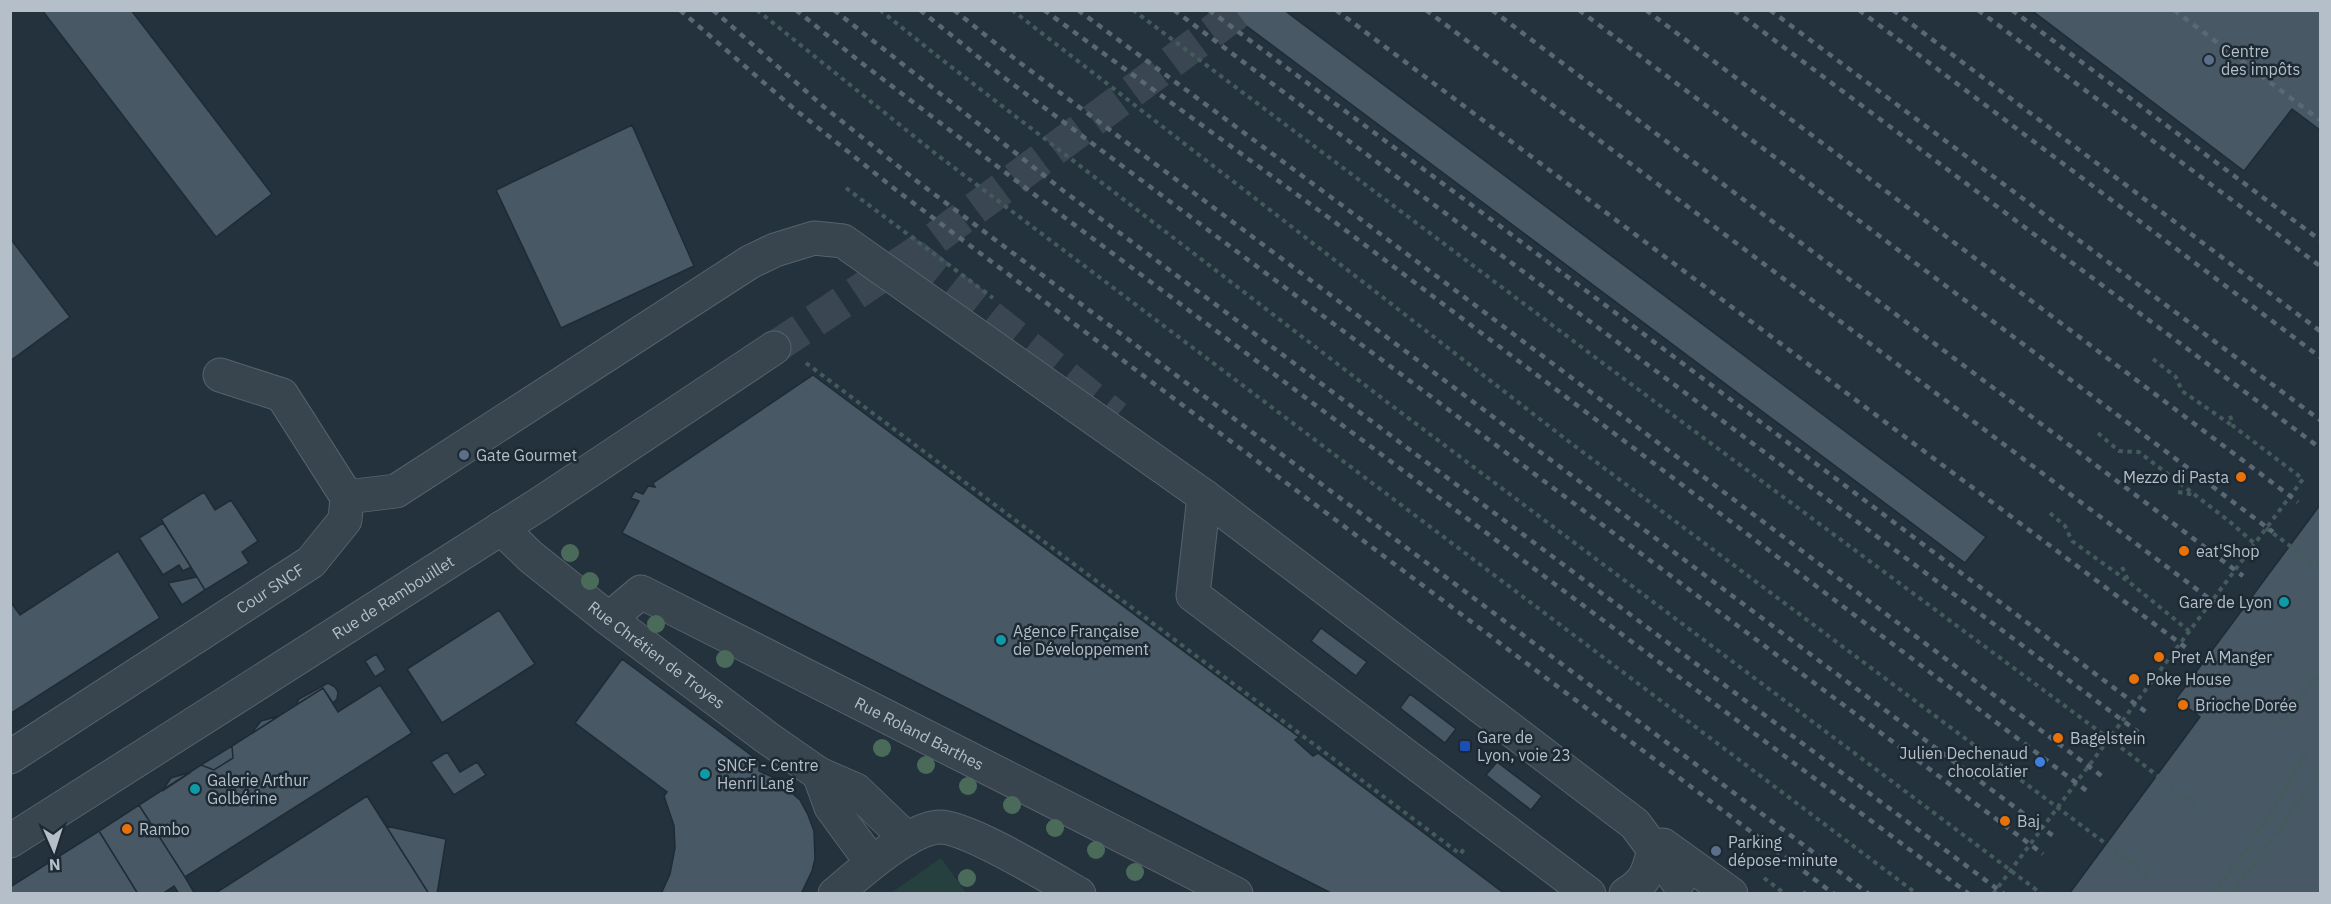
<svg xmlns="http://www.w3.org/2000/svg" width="2331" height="904" viewBox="0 0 2331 904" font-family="'IBM Plex Sans',sans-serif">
	<rect width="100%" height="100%" fill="#24323e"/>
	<path fill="#263f3f" d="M941,858L966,893H891Z"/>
	<path fill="#485864" stroke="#1f2b35" stroke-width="1.5" d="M42,10H131L272,194L216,237Z
		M1225,10H1284L1986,537L1965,563Z
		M2031,10H2320V130L2292,109L2244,171Z
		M632,125L694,266L561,328L496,190Z
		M10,238L70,317L10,361Z
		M813,375L1299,737L1295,740L1313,756L1318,753L1505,894H1333L622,533L639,501L631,498L635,491L643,494L648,486L655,487L653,483Z
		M204,492L215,510L231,500L258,541L242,552L249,563L205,590L161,519Z
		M2320,505V894H2069L2200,717L2176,699Z
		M163,523L191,567L183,571L179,565L163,575L139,538Z
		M118,551L160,618L10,714V601L20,615Z
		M197,577L205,590L182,605L168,583Z
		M499,610L535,664L442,723L407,669Z
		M1321,628L1367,662L1356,676L1311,641Z
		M376,654L386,670L375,677L365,661Z
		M622,659L759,761V771L775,778L800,800L808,815L814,831L815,859L812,871L801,894H661L670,874L675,848L674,826L664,796L667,792L575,723Z
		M328,683L335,687L338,692L337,699L333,703L323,688L296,705L299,699Z
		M380,685L412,733L185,877L139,805L201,765L214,770L233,758L232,746L323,688L338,712Z
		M1410,694L1456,729L1445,743L1400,708Z
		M279,716L251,734L261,721Z
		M232,746L233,758L214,770L201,765Z
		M447,752L460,772L477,762L486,775L454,795L431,762Z
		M1497,762L1542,796L1531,810L1486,775Z
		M191,772L162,791L171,778Z
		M367,796L429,894H214Z
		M139,805L185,877L195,894H179L174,886L162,894H138L99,831Z
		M386,826L446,839L437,894H429Z
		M99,831L138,894H10V887Z"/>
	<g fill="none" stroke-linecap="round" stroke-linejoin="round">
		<path stroke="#3a4753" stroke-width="33" stroke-dasharray="33 16" stroke-linecap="butt" d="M913,255L1116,417
			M774,348L913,255L1241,10"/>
		<g stroke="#56626c" stroke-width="35">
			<g id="minor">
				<path d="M1204,496L1193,595L1589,894"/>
				<path d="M347,497L396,491L750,262L775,250L814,238L843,241L1204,496L1635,824L1678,882"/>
				<path id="s1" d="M501,528L531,557L609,619L766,737L819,774L856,790L907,839"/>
				<path id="s2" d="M609,619L641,592L1236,894"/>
				<path id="s3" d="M10,757L311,562L345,520L347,497L282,395L220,375"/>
				<path d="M819,774L831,807L872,863"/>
				<path id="s4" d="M10,841L541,503L774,348"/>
				<path d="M1663,845L1731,894"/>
				<path d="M835,894C859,874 908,829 939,827C966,826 1051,878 1079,894"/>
				<path d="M1626,894C1647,881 1648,872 1654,849"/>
			</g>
		</g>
		<path stroke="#445b5b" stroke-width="4" stroke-dasharray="4.5 4.5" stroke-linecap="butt" d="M757,10L936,154L1917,894
			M880,10L941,59L1383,399L2042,894
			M1012,10L1572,444L2149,876
			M1133,10L1608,367L2131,755L2201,810
			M846,188L993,298
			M2153,359L2176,377L2182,391L2233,426
			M806,363L1460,854L1466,847
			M2098,433L2119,451L2139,452L2229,521L2255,544
			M2178,492L2195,495
			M2050,513L2065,526L2072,541L2129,582
			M2266,528L2320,568
			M2122,567L2129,582L2189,631
			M2281,723L2320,672
			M1764,878L1785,894
			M1803,892L1806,894
			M1993,894L2303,479L2233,426L2230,415
			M2214,894L2246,850L2308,752
			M2232,894L2320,771"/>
		<use href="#minor" stroke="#38444e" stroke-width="33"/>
		<path stroke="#5a6875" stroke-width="4.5" stroke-dasharray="6 6" stroke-linecap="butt" d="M680,10L792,107L896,190L1834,894
			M713,10L824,107L918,182L1869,894
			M796,10L859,61L1052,208L1969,894
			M834,10L1065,192L2004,894
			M920,10L1002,76L2043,854
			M954,10L1015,59L2056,838
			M1044,10L1332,220L2091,794
			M1078,10L1343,206L2103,777
			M1174,10L2138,732
			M1209,10L1504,229L2150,715
			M1336,10L2189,650
			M1426,10L2215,603
			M1492,10L2243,576
			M1579,10L2273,532
			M1646,10L2298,502
			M1734,10L2320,448
			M1770,10L2320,420
			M1859,10L2320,357
			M1893,10L2320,331
			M1978,10L2320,266
			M2012,10L2320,240
			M2174,10L2320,120"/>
	</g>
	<g fill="#4b6b5a">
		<circle cx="570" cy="553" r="9"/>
		<circle cx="590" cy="581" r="9"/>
		<circle cx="656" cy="624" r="9"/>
		<circle cx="725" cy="659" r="9"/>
		<circle cx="882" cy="748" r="9"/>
		<circle cx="926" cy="765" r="9"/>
		<circle cx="968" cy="786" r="9"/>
		<circle cx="1012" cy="805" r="9"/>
		<circle cx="1055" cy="828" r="9"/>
		<circle cx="1096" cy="850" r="9"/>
		<circle cx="1135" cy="872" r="9"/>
		<circle cx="967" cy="878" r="9"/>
	</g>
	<g fill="#5c6f8a" stroke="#1d2933" stroke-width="2">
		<circle cx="2209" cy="60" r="6"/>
		<circle cx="464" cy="455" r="6"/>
		<circle cx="1716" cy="851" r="6"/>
	</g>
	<g fill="#e8710a" stroke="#1d2933" stroke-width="2">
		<circle cx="2241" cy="477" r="6"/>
		<circle cx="2184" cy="551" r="6"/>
		<circle cx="2159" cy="657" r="6"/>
		<circle cx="2134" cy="679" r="6"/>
		<circle cx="2183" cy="705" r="6"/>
		<circle cx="2058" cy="738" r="6"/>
		<circle cx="2005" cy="821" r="6"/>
		<circle cx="127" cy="829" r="6"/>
	</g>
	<g fill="#0f9aa8" stroke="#1d2933" stroke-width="2">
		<circle cx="2284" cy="602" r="6"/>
		<circle cx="1001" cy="640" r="6"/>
		<circle cx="705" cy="774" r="6"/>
		<circle cx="195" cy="789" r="6"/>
	</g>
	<rect fill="#1a4fb4" stroke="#1d2933" stroke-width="2" x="1459" y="740" width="12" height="12" rx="3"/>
	<circle fill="#3f7fe0" stroke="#1d2933" stroke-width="2" cx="2040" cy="762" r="6"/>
	<g text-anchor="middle" stroke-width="5" stroke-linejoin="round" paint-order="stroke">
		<g font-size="16" fill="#b4bfc9" stroke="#1d2933" text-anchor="start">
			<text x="2221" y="57">Centre<tspan x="2221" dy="18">des impôts</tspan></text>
			<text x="476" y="461">Gate Gourmet</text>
			<text x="2229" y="483" text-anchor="end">Mezzo di Pasta</text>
			<text x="2196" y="557">eat'Shop</text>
			<text x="2272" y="608" text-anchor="end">Gare de Lyon</text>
			<text x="1013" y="637">Agence Française<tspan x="1013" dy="18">de Développement</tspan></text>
			<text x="2171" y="663">Pret A Manger</text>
			<text x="2146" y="685">Poke House</text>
			<text x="2195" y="711">Brioche Dorée</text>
			<text x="1477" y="743">Gare de<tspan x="1477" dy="18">Lyon, voie 23</tspan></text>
			<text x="2070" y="744">Bagelstein</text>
			<text x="2028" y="759" text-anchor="end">Julien Dechenaud<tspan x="2028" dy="18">chocolatier</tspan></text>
			<text x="717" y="771">SNCF - Centre<tspan x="717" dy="18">Henri Lang</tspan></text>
			<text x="207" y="786">Galerie Arthur<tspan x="207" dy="18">Golbérine</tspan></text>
			<text x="2017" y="827">Baj</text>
			<text x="139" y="835">Rambo</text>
			<text x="1728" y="848">Parking<tspan x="1728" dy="18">dépose-minute</tspan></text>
		</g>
		<g font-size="16" fill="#b4bfc9" stroke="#1d2933">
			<text dy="6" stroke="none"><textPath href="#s3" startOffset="310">Cour SNCF</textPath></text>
			<text dy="6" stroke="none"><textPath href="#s4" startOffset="454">Rue de Rambouillet</textPath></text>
			<text dy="6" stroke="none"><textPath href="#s1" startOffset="201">Rue Chrétien de Troyes</textPath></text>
			<text dy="6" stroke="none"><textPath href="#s2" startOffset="354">Rue Roland Barthes</textPath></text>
		</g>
	</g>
	<rect width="2331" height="904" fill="none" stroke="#b4bfc9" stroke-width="24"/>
	<g transform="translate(54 850) rotate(177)" stroke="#1d2933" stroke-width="4.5" paint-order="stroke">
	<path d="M0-4.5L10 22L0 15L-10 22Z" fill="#b4bfc9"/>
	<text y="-9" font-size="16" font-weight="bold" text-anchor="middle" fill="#b4bfc9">N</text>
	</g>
</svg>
